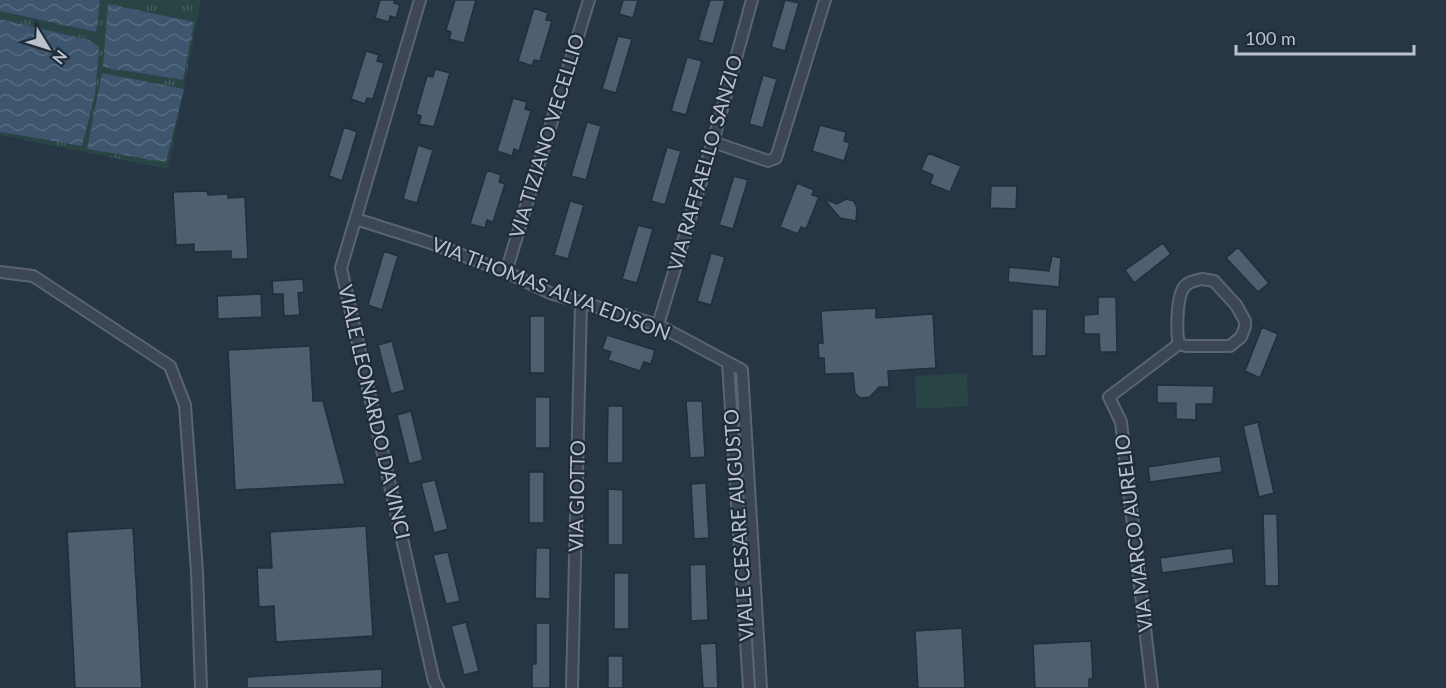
<svg xmlns="http://www.w3.org/2000/svg" width="1446" height="688" viewBox="0 0 1446 688" font-family="Lato,sans-serif">
	<defs>
		<pattern id="grass-tufts" width="24" height="20" patternUnits="userSpaceOnUse" patternTransform="scale(1.5)"><rect width="24" height="20" fill="#294445"/><path d="M3 7l-1-3M5 7V3M7 7l1-3M15 17l-1-3M17 17v-4M19 17l1-3" fill="none" stroke="#465d5f"/></pattern>
		<pattern id="water-waves" width="16" height="10" patternUnits="userSpaceOnUse" patternTransform="scale(1.5)"><rect width="16" height="10" fill="#3d556d"/><path d="M0 5q4-4 8 0t8 0" fill="none" stroke="#576c81"/></pattern>
	</defs>
	<rect width="100%" height="100%" fill="#273644"/>
	<path fill="url(#grass-tufts)" d="M100,0H201L168,169L0,135V132L82,146L89,40L0,19V11L95,32Z"/>
	<path fill="#294445" d="M967,373L968,406L916,409L915,376Z"/>
	<path fill="url(#water-waves)" d="M0,0H100L96,32L0,11Z
		M108,4L194,22L183,80L103,67Z
		M0,19L89,40L99,47L95,94L82,146L0,132Z
		M102,73L184,89L166,162L87,149Z"/>
	<path fill="#505f6f" stroke="#222e3b" stroke-width="1.5" d="M380,0H395L394,3L400,5L396,18L390,16L389,22L375,18Z
		M455,0H476L464,43L449,39L451,32L446,30Z
		M623,0H638L633,18L619,14Z
		M710,0H725L713,44L698,40Z
		M785,0L799,3L785,51L771,47Z
		M534,8L548,13L546,20L552,21L540,61L534,60L532,66L518,61Z
		M618,36L632,39L616,93L602,89Z
		M366,51L379,55L377,61L384,63L373,99L367,98L365,104L351,99Z
		M687,57L702,61L686,115L671,111Z
		M435,69L450,73L434,127L419,124L421,116L416,114L427,76L433,77Z
		M763,75L777,79L763,128L749,124Z
		M513,98L527,102L525,109L531,111L519,151L514,149L512,156L497,151Z
		M587,122L601,126L586,180L571,176Z
		M820,125L846,132L844,141L850,143L844,161L812,151Z
		M344,127L357,132L342,181L329,176Z
		M418,145L433,150L417,203L403,199Z
		M667,147L681,151L665,205L651,201Z
		M928,153L961,166L950,192L930,184L933,175L921,170Z
		M487,170L501,175L499,182L505,184L493,222L487,220L485,228L470,224Z
		M734,176L748,180L733,229L719,225Z
		M797,183L814,190L812,195L819,197L806,229L801,227L798,234L780,227Z
		M991,186H1017L1016,209L990,208Z
		M207,191L208,195L228,194V198L245,197L248,259H231V251L194,252V244L176,245L173,192Z
		M824,199L837,204L846,199L854,201L857,208L856,221L840,218Z
		M570,201L584,205L568,259L554,255Z
		M638,225L653,229L637,283L622,279Z
		M1163,243L1171,254L1134,283L1125,270Z
		M1238,247L1269,283L1258,292L1226,258Z
		M384,251L398,256L382,310L368,305Z
		M711,253L725,257L711,305L697,301Z
		M1052,256L1061,258L1059,287L1008,282L1009,267L1049,271Z
		M303,279L304,292L298,293L300,315L284,316L283,294H273L272,281Z
		M261,294L262,317L218,319L217,296Z
		M1098,297H1116L1117,352H1100L1099,334H1084V315L1098,314Z
		M876,308V318L933,314L936,368L888,371L889,387H879L870,397L860,398L855,393L853,373L825,374L824,358H819L818,343H823L821,311Z
		M1032,309H1047L1046,356H1032Z
		M530,316H545V373H530Z
		M1262,327L1278,334L1260,378L1245,371Z
		M607,335L655,350L651,364L644,362L640,371L608,360L611,352L602,349Z
		M392,341L405,390L391,394L378,345Z
		M310,346L313,401H323L345,484L235,490L228,350Z
		M1157,385L1214,386L1213,404H1196V420L1176,419V403H1157Z
		M535,397H550V448H535Z
		M686,401H702L705,457L690,458Z
		M608,406H623V463H607Z
		M411,411L423,460L409,464L397,415Z
		M1258,422L1274,493L1259,497L1243,426Z
		M1220,456L1222,472L1150,482L1148,467Z
		M529,472H544V523H529Z
		M435,480L448,529L434,533L421,483Z
		M706,483L709,538L694,539L691,484Z
		M608,489L623,490V545H608Z
		M1263,514H1277L1279,586H1265Z
		M366,526L373,636L276,642L274,606L259,607L257,568H272L270,532Z
		M133,528L142,688H75L67,532Z
		M536,548H550V599L535,598Z
		M1232,548L1234,563L1162,573L1160,558Z
		M448,552L460,601L446,604L433,555Z
		M706,564L708,620L691,621L690,565Z
		M614,573H629V629H614Z
		M466,622L479,671L464,675L451,626Z
		M536,623H550V688H532V664H536Z
		M962,628L965,688H918L915,631Z
		M1091,641L1093,678L1089,679V688H1035L1033,644Z
		M716,643L718,688H703L700,644Z
		M608,656H623V688H608Z
		M382,669V688H247V677Z"/>
	<g fill="none" stroke-linecap="round" stroke-linejoin="round">
		<g stroke="#5a6571" stroke-width="14">
			<path id="minor" d="M420,0L341,268L434,681L438,688
				M713,142L768,161L776,158L825,0
				M356,219L428,242L506,272L550,293L658,325L742,370L761,688
				M0,272L33,276L170,366L185,405L197,572L201,688
				M506,272L589,0
				M1202,279L1214,281L1236,305L1245,321V327L1241,337L1230,346H1186L1179,344C1176,333 1177,301 1182,291C1185,282 1194,281 1202,279Z
				M658,325L713,142L752,0
				M728,363L749,688
				M572,688L581,303
				M1152,688L1121,422L1109,397L1179,344"/>
		</g>
		<use href="#minor" stroke="#3c4753" stroke-width="10"/>
	</g>
	<g text-anchor="middle" stroke-width="4.5" stroke-linejoin="round" paint-order="stroke">
		<g font-size="20" fill="#b9c2cd" stroke="#202c39">
			<text transform="translate(547 136) rotate(-73)" y="7">VIA TIZIANO VECELLIO</text>
			<text transform="translate(705 163) rotate(-74)" y="7">VIA RAFFAELLO SANZIO</text>
			<text transform="translate(551 289) rotate(21)" y="7">VIA THOMAS ALVA EDISON</text>
			<text transform="translate(374 412) rotate(77)" y="7">VIALE LEONARDO DA VINCI</text>
			<text transform="translate(577 496) rotate(-89)" y="7">VIA GIOTTO</text>
			<text transform="translate(739 525) rotate(-94)" y="7">VIALE CESARE AUGUSTO</text>
			<text transform="translate(1134 533) rotate(-97)" y="7">VIA MARCO AURELIO</text>
		</g>
	</g>
	<g transform="translate(48 48) rotate(128)" stroke="#202c39" stroke-width="4.5" paint-order="stroke">
	<path d="M0-4.5L10 22L0 15L-10 22Z" fill="#b9c2cd"/>
	<text y="-9" font-size="16" font-weight="bold" text-anchor="middle" fill="#b9c2cd">N</text>
	</g>
	<path d="M1236 45v9h178v-9" fill="none" stroke="#b9c2cd" stroke-width="3"/>
	<text x="1245" y="45" font-size="18" fill="#b9c2cd" stroke="#202c39" stroke-width="4.5" paint-order="stroke">100 m</text>
</svg>
